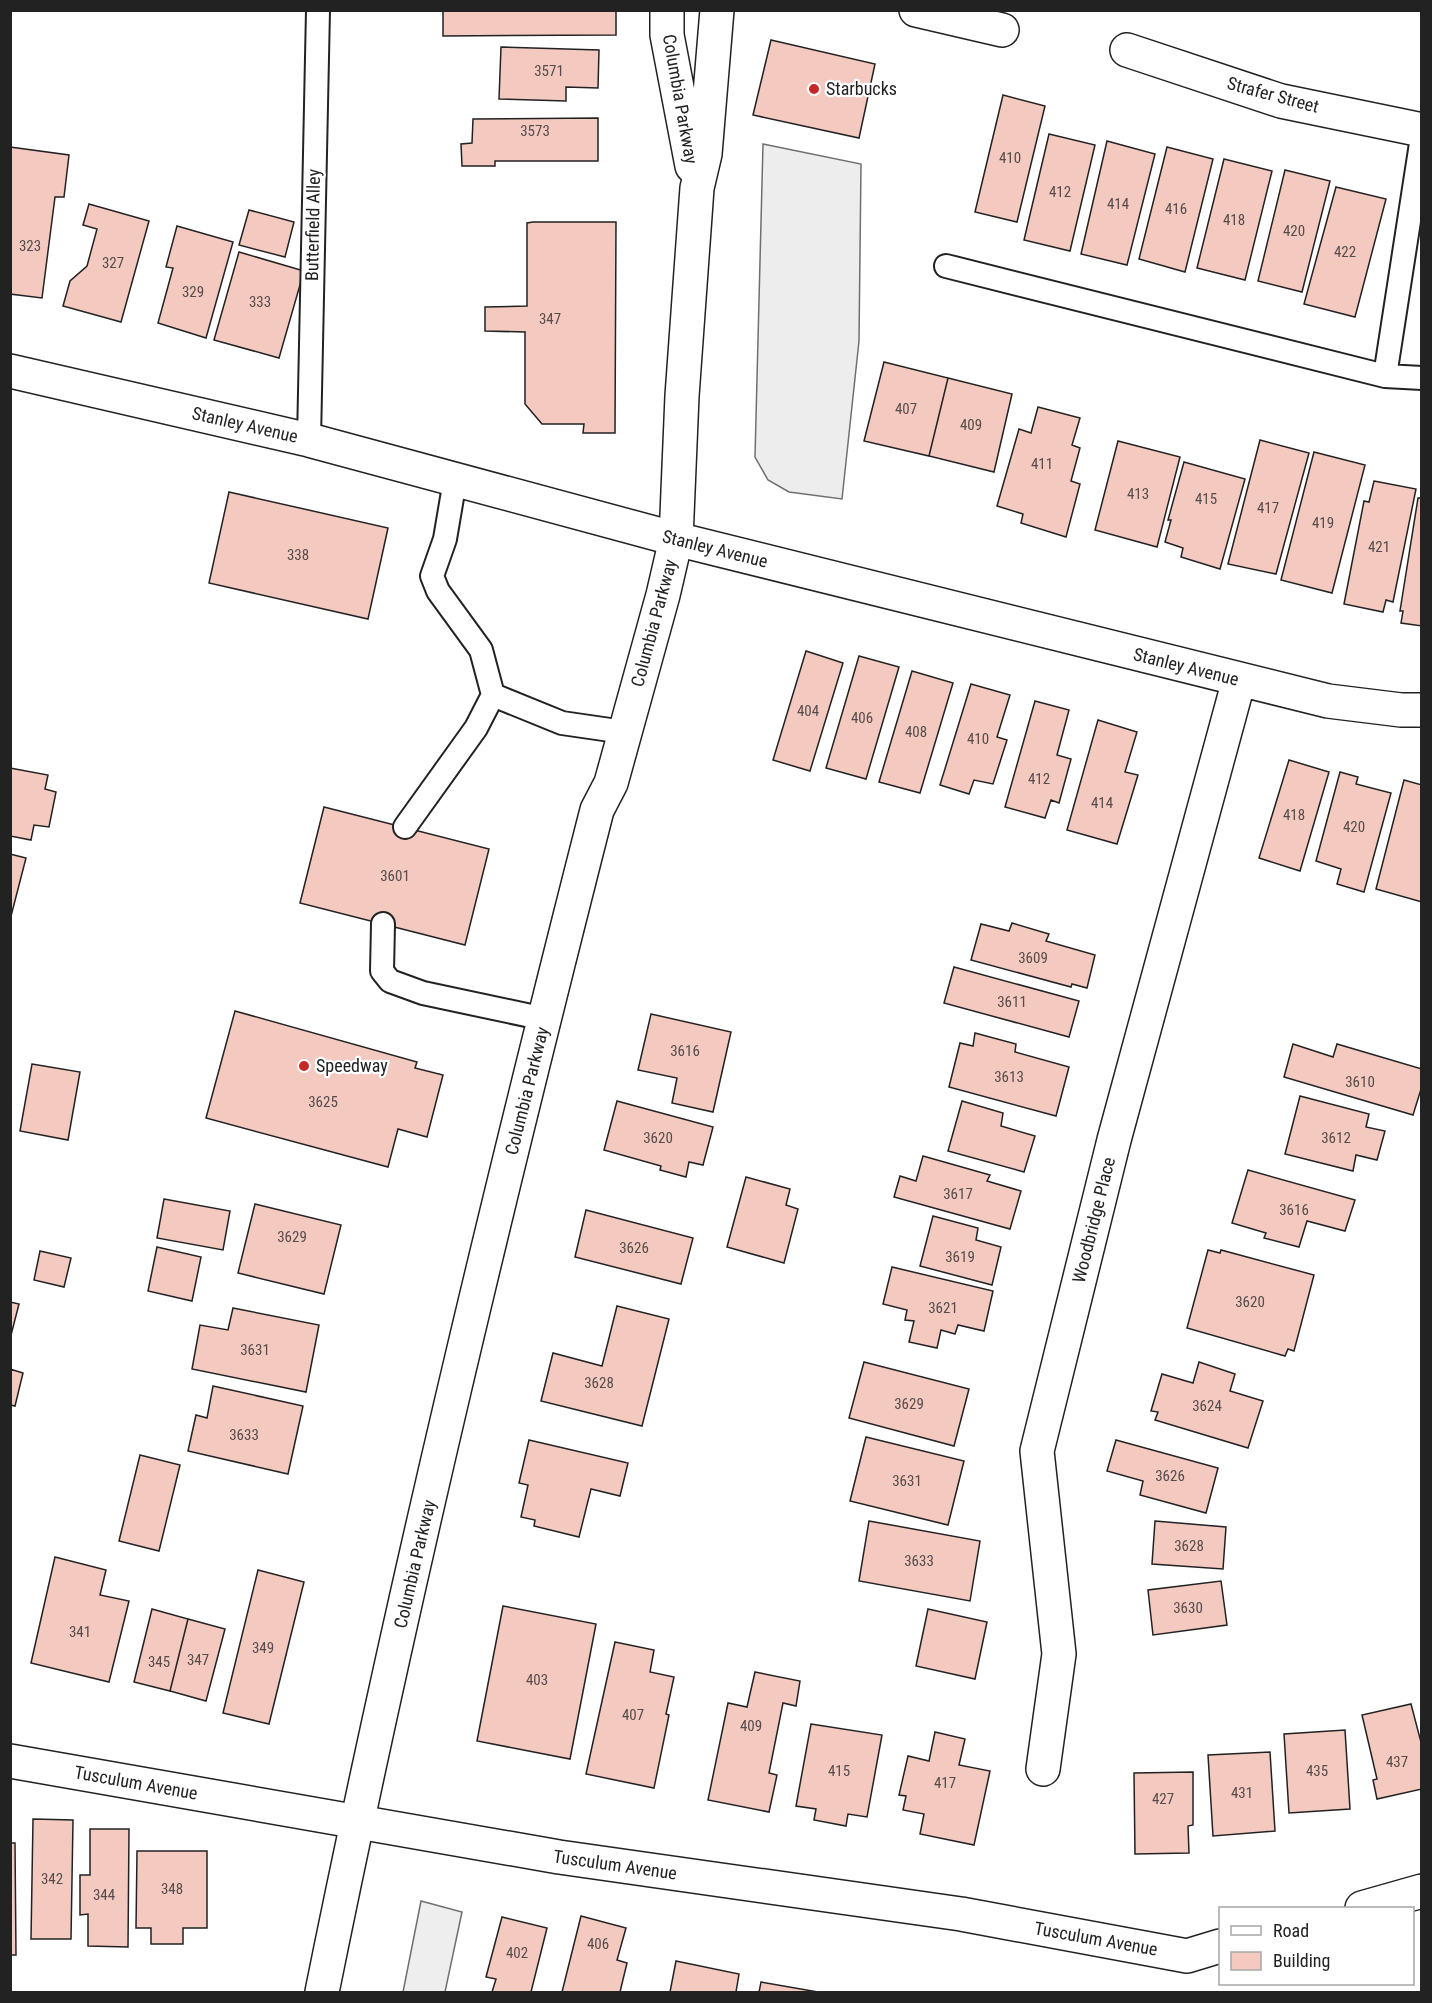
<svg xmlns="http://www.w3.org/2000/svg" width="1432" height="2003" viewBox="0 0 1432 2003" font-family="'Roboto Condensed',sans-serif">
	<rect width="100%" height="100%" fill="#fff"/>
	<path fill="#eee" stroke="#6f6f6f" stroke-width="1.5" d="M421,1901L462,1912L445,1992H403Z"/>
	<path fill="#ededed" stroke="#6f6f6f" stroke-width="1.5" d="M763,144L861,164L859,341L842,499L789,492L768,480L755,457Z"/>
	<path fill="#f3c9c0" stroke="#222" stroke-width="1.5" d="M443,10H616V35L443,36Z
		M771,40L875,64L859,138L753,115Z
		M501,47L599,50L598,88L566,87V101L499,99Z
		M1003,95L1045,106L1017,222L975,212Z
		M598,118V161H495V166H462L461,144L472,143L473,119Z
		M1049,134L1095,145L1070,251L1024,240Z
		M1107,141L1155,154L1127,265L1081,254Z
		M10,147L69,155L64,197H55L42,298L10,294Z
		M1167,147L1213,159L1185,272L1139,259Z
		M1224,159L1272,171L1245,280L1197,268Z
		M1285,170L1330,181L1302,292L1258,281Z
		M1336,187L1386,199L1355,317L1304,304Z
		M89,204L149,221L121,322L63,306L70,281L87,266L97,229L83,225Z
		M249,210L294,222L285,257L239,245Z
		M533,222H616L615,433H583L584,424H542L525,404V332L485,331V307L527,306V223Z
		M177,226L233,242L206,338L158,323L173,268L166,267Z
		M239,252L304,271L279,358L214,340Z
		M884,362L948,378L929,456L864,441Z
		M948,378L1012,394L994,472L929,456Z
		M1038,407L1080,418L1072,445L1080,448L1071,481L1080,484L1066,537L1021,523L1023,514L997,506L1019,429L1031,433Z
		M1260,440L1309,453L1276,574L1228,564Z
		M1118,441L1180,457L1157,547L1095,530Z
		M1314,452L1365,465L1332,593L1281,580Z
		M1184,462L1245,479L1220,569L1181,557L1183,548L1165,542L1171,520H1168Z
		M1374,481L1416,489L1393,602L1386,600L1383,612L1344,604L1364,501L1369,502Z
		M229,492L388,528L368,619L209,583Z
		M1418,498H1422V626L1401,623L1403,611H1400Z
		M806,651L843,663L810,771L773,760Z
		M859,656L899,667L866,779L826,768Z
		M912,671L953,683L920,793L879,782Z
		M971,684L1010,695L997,737L1007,740L993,784L974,780L969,794L940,785Z
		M1035,701L1069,710L1057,755L1071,759L1059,803L1051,800L1045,818L1005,807Z
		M1098,720L1137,732L1125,772L1138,775L1117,844L1067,830Z
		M1289,760L1329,772L1300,871L1259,858Z
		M10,768L48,775L45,789L56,792L49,827L34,825L31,840L10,836Z
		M1340,772L1358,777L1356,784L1391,793L1364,892L1337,884L1341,869L1316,861Z
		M1404,780L1422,785V902L1376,889Z
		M324,807L489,849L465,945L300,903Z
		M10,854L26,858L10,920Z
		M1012,923L1049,934L1046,941L1095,955L1087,988L1072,984L1071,987L971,960L981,924L1009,931Z
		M954,967L1079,1001L1069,1037L944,1003Z
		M235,1011L417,1062L415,1068L443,1075L427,1137L398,1129L388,1167L206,1118Z
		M651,1014L731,1032L713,1112L672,1103L677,1078L638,1070Z
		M975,1033L1016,1044L1015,1052L1069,1067L1056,1116L949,1087L960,1043L973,1046Z
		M1293,1044L1333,1057L1337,1044L1422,1069V1086L1413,1115L1284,1077Z
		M32,1064L80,1072L68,1140L20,1131Z
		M1300,1096L1369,1114L1366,1127L1385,1131L1377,1160L1356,1155L1353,1171L1285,1154Z
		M617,1101L713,1127L703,1165L689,1162L686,1177L660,1170L661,1166L604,1150Z
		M962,1101L1003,1113L1001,1126L1035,1136L1024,1172L948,1151Z
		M923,1156L990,1175L987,1181L1021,1191L1010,1229L894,1197L900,1176L916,1181Z
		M1248,1170L1355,1200L1345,1231L1307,1221L1299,1247L1264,1238L1266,1233L1232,1223Z
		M746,1177L790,1189L786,1205L798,1209L784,1263L727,1247Z
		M164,1199L230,1211L223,1250L157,1238Z
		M255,1204L341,1225L324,1294L238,1273Z
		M586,1210L693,1238L681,1284L575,1257Z
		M933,1216L978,1228L976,1240L1001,1247L992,1285L920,1266Z
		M157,1247L201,1257L192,1301L148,1291Z
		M1208,1250L1220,1253L1221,1250L1314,1275L1294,1351L1288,1349L1285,1356L1187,1328Z
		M40,1251L71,1258L64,1287L34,1280Z
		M892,1267L993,1291L984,1331L958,1325L955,1334L941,1330L937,1348L909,1342L914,1321L905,1320L907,1310L883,1304Z
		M10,1302L19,1304L10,1339Z
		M617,1306L669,1319L642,1426L541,1401L553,1353L602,1366Z
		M233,1308L319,1325L306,1392L192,1369L200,1325L228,1330Z
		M864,1362L969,1389L954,1446L849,1418Z
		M1199,1362L1235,1374L1230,1391L1263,1401L1248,1448L1155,1420L1158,1412L1151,1411L1162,1374L1193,1383Z
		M10,1369L23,1373L15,1406L10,1405Z
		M213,1386L303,1406L288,1474L188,1451L196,1415L207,1418Z
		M866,1437L964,1461L948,1525L850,1501Z
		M529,1440L628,1463L620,1496L591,1489L579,1537L534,1526L535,1520L521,1517L528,1485L519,1483Z
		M1116,1440L1218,1468L1206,1513L1140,1495L1143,1481L1107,1471Z
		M140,1455L180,1465L159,1551L119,1541Z
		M869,1521L980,1541L970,1601L859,1581Z
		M1155,1521L1226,1527L1223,1569L1152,1564Z
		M55,1557L106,1570L100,1595L129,1601L109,1682L31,1663Z
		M258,1570L304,1582L269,1724L223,1713Z
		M1221,1581L1227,1625L1153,1635L1148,1590Z
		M503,1606L596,1624L570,1759L477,1741Z
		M152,1609L188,1619L170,1691L134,1682Z
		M928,1609L987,1622L975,1679L916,1666Z
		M188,1619L225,1629L206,1701L170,1691Z
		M615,1642L654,1650L650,1672L674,1677L666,1714L669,1715L654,1788L586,1774Z
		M755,1672L800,1681L796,1706L783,1703L769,1773L777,1775L769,1812L708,1800L728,1703L747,1707Z
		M1411,1704L1422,1746V1789L1377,1799L1373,1780L1377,1779L1362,1715Z
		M811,1724L882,1735L867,1817L848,1814L846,1826L814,1820L816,1809L796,1806Z
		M1345,1730L1350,1809L1289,1813L1284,1734Z
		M935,1732L965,1739L959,1765L990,1771L974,1845L920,1834L924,1814L903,1810L906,1796L899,1795L908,1756L929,1761Z
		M1270,1752L1275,1831L1213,1836L1208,1755Z
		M1193,1772V1825L1188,1826L1189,1853L1135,1854L1134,1773Z
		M33,1819L73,1820L71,1939H31Z
		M90,1829H129L128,1947L88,1946V1914L80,1915V1875H90Z
		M10,1843H15L16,1955H10Z
		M137,1851H207V1928H183V1944H151V1928H136Z
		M581,1916L626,1928L617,1960L627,1963L620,1992H562Z
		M502,1917L547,1928L531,1992H492L496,1979L486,1977Z
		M676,1961L739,1974L736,1992H670Z
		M761,1982L818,1992H759Z"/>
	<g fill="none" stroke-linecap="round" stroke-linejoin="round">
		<g stroke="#222" stroke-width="26">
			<path id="lane" d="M946,266L1385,376L1422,378
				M1385,376L1422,137
				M309,440L318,10
				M493,695L562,723L624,732
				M405,827L476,728L493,695L481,650L438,591L432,576L445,539L455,480
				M383,924L382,971L390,981L423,993L545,1019"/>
		</g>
		<g stroke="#222" stroke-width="36">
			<path id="street" d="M916,10L1002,30
				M1127,50L1281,101L1422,130
				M676,539L1328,701L1401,710H1422
				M10,1761L559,1857L961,1914L1187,1956L1220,1946
				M1043,1769L1059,1654L1037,1451L1114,1140L1239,680
				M1362,1908L1422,1891"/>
		</g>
		<g stroke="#222" stroke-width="36">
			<path id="secondary" d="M10,371L309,440L676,539"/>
		</g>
		<g stroke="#222" stroke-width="36">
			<path id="highway" d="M667,10V35L692,166
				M322,1992C402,1596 497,1202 597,810L611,783L663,595L676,539L682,396L697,188L705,154L717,10"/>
		</g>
		<use href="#lane" stroke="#fff" stroke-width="22"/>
		<use href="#street" stroke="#fff" stroke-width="33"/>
		<use href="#secondary" stroke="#fff" stroke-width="33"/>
		<use href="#highway" stroke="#fff" stroke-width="33"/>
	</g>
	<g fill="#c62828" stroke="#fff" stroke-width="2">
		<circle cx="814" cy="89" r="6"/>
		<circle cx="304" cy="1066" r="6"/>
	</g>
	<g text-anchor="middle" stroke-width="4.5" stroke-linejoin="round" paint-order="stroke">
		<g font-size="15" fill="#564c4a">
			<text x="549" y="76">3571</text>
			<text x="535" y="136">3573</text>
			<text x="1010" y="163">410</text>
			<text x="1060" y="197">412</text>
			<text x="1118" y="209">414</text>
			<text x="1176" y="214">416</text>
			<text x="1234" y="225">418</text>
			<text x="1294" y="236">420</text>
			<text x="30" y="251">323</text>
			<text x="1345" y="257">422</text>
			<text x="113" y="268">327</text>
			<text x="193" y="297">329</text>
			<text x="260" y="307">333</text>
			<text x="550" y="324">347</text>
			<text x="906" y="414">407</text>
			<text x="971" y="430">409</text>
			<text x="1042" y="469">411</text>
			<text x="1138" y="499">413</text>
			<text x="1206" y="504">415</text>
			<text x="1268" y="513">417</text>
			<text x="1323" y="528">419</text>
			<text x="1379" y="552">421</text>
			<text x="298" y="560">338</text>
			<text x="808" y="716">404</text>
			<text x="862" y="723">406</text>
			<text x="916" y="737">408</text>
			<text x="978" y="744">410</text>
			<text x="1039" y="784">412</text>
			<text x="1102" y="808">414</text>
			<text x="1294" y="820">418</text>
			<text x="1354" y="832">420</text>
			<text x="395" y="881">3601</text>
			<text x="1033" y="963">3609</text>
			<text x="1012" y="1007">3611</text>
			<text x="685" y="1056">3616</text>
			<text x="1009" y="1082">3613</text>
			<text x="1360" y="1087">3610</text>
			<text x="323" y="1107">3625</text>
			<text x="658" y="1143">3620</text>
			<text x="1336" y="1143">3612</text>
			<text x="958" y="1199">3617</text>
			<text x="1294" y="1215">3616</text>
			<text x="292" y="1242">3629</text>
			<text x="634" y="1253">3626</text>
			<text x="960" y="1262">3619</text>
			<text x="1250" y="1307">3620</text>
			<text x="943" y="1313">3621</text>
			<text x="255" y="1355">3631</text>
			<text x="599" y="1388">3628</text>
			<text x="909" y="1409">3629</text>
			<text x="1207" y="1411">3624</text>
			<text x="244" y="1440">3633</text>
			<text x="1170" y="1481">3626</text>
			<text x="907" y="1486">3631</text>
			<text x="1189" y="1551">3628</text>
			<text x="919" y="1566">3633</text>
			<text x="1188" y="1613">3630</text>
			<text x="80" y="1637">341</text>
			<text x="263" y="1653">349</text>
			<text x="198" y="1665">347</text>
			<text x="159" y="1667">345</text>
			<text x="537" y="1685">403</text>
			<text x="633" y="1720">407</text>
			<text x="751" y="1731">409</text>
			<text x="1397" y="1767">437</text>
			<text x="839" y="1776">415</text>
			<text x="1317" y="1776">435</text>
			<text x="945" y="1788">417</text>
			<text x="1242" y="1798">431</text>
			<text x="1163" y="1804">427</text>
			<text x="52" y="1884">342</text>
			<text x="172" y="1894">348</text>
			<text x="104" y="1900">344</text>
			<text x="598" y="1949">406</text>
			<text x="517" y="1958">402</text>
		</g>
		<g font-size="18" fill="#222" stroke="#fff" text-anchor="start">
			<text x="826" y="95">Starbucks</text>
			<text x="316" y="1072">Speedway</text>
		</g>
		<g font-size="18" fill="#222" stroke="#fff">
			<text transform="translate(1273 95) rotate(15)" y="6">Strafer Street</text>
			<text transform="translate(680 99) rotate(80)" y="6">Columbia Parkway</text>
			<text transform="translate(313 225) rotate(-89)" y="6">Butterfield Alley</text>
			<text transform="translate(245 425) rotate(13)" y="6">Stanley Avenue</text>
			<text transform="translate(715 549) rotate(14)" y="6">Stanley Avenue</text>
			<text transform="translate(654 623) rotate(-75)" y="6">Columbia Parkway</text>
			<text transform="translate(1186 667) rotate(14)" y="6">Stanley Avenue</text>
			<text transform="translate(527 1091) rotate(-76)" y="6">Columbia Parkway</text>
			<text transform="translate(1094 1220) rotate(-76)" y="6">Woodbridge Place</text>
			<text transform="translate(415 1564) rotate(-77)" y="6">Columbia Parkway</text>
			<text transform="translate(136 1783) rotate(10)" y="6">Tusculum Avenue</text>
			<text transform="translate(615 1865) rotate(8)" y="6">Tusculum Avenue</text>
			<text transform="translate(1096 1939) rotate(10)" y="6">Tusculum Avenue</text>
		</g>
	</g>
	<rect width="1432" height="2003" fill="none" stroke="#222222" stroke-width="24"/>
	<rect x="1219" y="1907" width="195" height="78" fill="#ffffff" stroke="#a7a7a7" stroke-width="1.5"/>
	<rect x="1231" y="1926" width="30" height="9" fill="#ffffff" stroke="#a7a7a7" stroke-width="1.5"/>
	<text x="1273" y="1937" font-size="18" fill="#222222">Road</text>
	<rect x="1231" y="1952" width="30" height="18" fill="#f3c9c0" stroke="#a7a7a7" stroke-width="1.5"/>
	<text x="1273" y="1967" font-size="18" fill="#222222">Building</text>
</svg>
